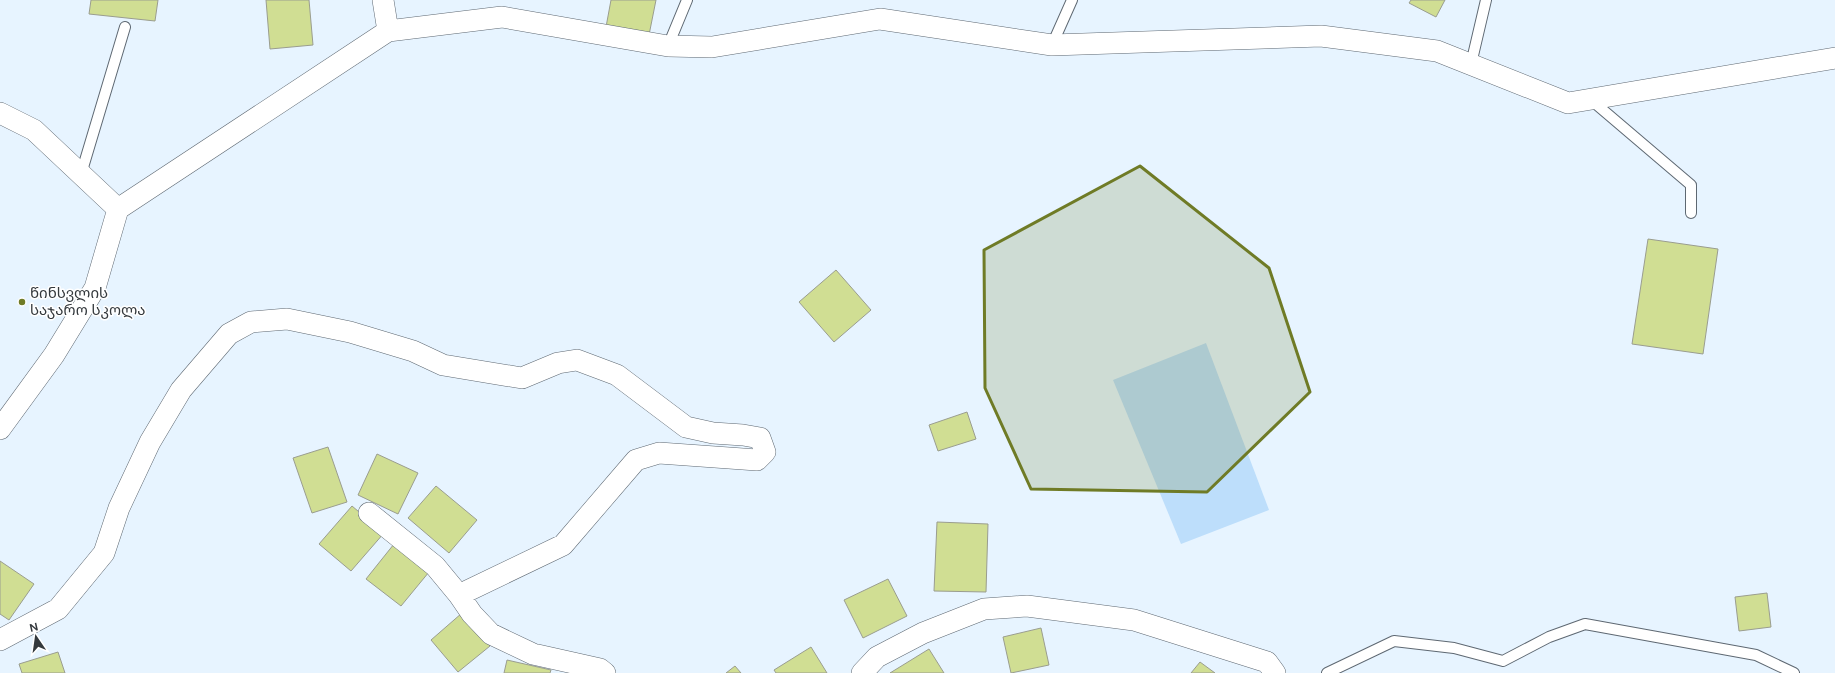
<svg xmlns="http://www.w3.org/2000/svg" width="1835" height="673" viewBox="0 0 1835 673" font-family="Figtree,'Noto Sans Georgian',sans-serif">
	<rect width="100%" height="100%" fill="#e7f4ff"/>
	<path fill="#bddefb" d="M1206,343L1269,510L1181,544L1113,380Z"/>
	<path fill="#d0de93" stroke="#9a9d8f" d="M91,0H158L155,21L89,14Z
		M266,0H309L313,45L270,49Z
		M611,0H656L649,35L606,27Z
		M1411,0H1445L1436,17L1409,3Z
		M1648,239L1718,249L1703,354L1632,344Z
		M836,270L871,310L834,342L799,302Z
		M967,412L976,439L938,451L929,425Z
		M328,447L347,502L312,513L293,458Z
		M377,454L418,473L398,514L358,495Z
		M436,486L477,520L449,553L408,518Z
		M352,506L384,533L351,571L319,544Z
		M937,522L988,524L986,592L934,591Z
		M394,544L429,572L401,606L366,579Z
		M0,561L34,584L9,620L0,614Z
		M888,579L907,616L863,638L844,600Z
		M1767,593L1771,627L1739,631L1735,597Z
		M462,613L490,646L458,672L431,640Z
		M1041,628L1049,665L1011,673L1003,637Z
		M811,647L827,673H776L774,670Z
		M929,649L944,673H890Z
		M58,652L65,673H22L19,664Z
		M507,660L551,670L550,673H504Z
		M1200,662L1215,673H1191Z
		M735,666L741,673H726Z"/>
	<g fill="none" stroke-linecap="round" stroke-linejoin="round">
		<g stroke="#5e6872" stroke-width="12">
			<path id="service" d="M1052,45L1072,0
				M668,46L687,0
				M1471,64L1486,0
				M1590,99L1691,185V213
				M81,174L125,27
				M1327,673L1394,641L1454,648L1503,661L1549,637L1585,624L1756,655L1794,673"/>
		</g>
		<g stroke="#5e6872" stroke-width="22">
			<path id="minor" d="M383,0L388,31
				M0,113L34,130L118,209
				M0,429L54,355L95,288L118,209L388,31L502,17L668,46L712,47L880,19L1052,45L1321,36L1437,51L1568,103L1835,58
				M459,595L472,614L491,634L533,654L600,669L605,673
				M0,640L58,609L104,553L119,508L150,442L181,390L229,334L251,322L287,319L350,332L413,351L443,365L522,378L558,363L577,360L617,375L686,427L713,433L743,435L760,438L765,452L757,460L659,453L636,460L563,545L459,595L435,566L369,513
				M862,673L877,657L923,633L984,609L1027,606L1134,620L1267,662L1275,673"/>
		</g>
		<use href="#service" stroke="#fff" stroke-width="10"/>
		<use href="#minor" stroke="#fff" stroke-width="21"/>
	</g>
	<path fill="#6f7b26" fill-opacity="0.2" stroke="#6f7b26" stroke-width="3" stroke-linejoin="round" d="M1140,166L1269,268L1310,392L1207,492L1031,489L985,388L984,250Z"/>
	<circle fill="#6f7b26" stroke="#fff" stroke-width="1.5" cx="22" cy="302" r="4"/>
	<g text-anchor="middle" stroke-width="3" stroke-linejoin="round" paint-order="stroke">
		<g font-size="15" fill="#34393d" stroke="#fff" text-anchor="start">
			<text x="30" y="298">წინსვლის<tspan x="30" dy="17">საჯარო სკოლა</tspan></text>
		</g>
	</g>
	<g transform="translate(36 637) rotate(347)" stroke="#ffffff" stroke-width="3" paint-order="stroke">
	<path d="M0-3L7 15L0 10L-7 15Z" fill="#34393d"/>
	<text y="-6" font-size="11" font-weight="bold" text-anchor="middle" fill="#34393d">N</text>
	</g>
</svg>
